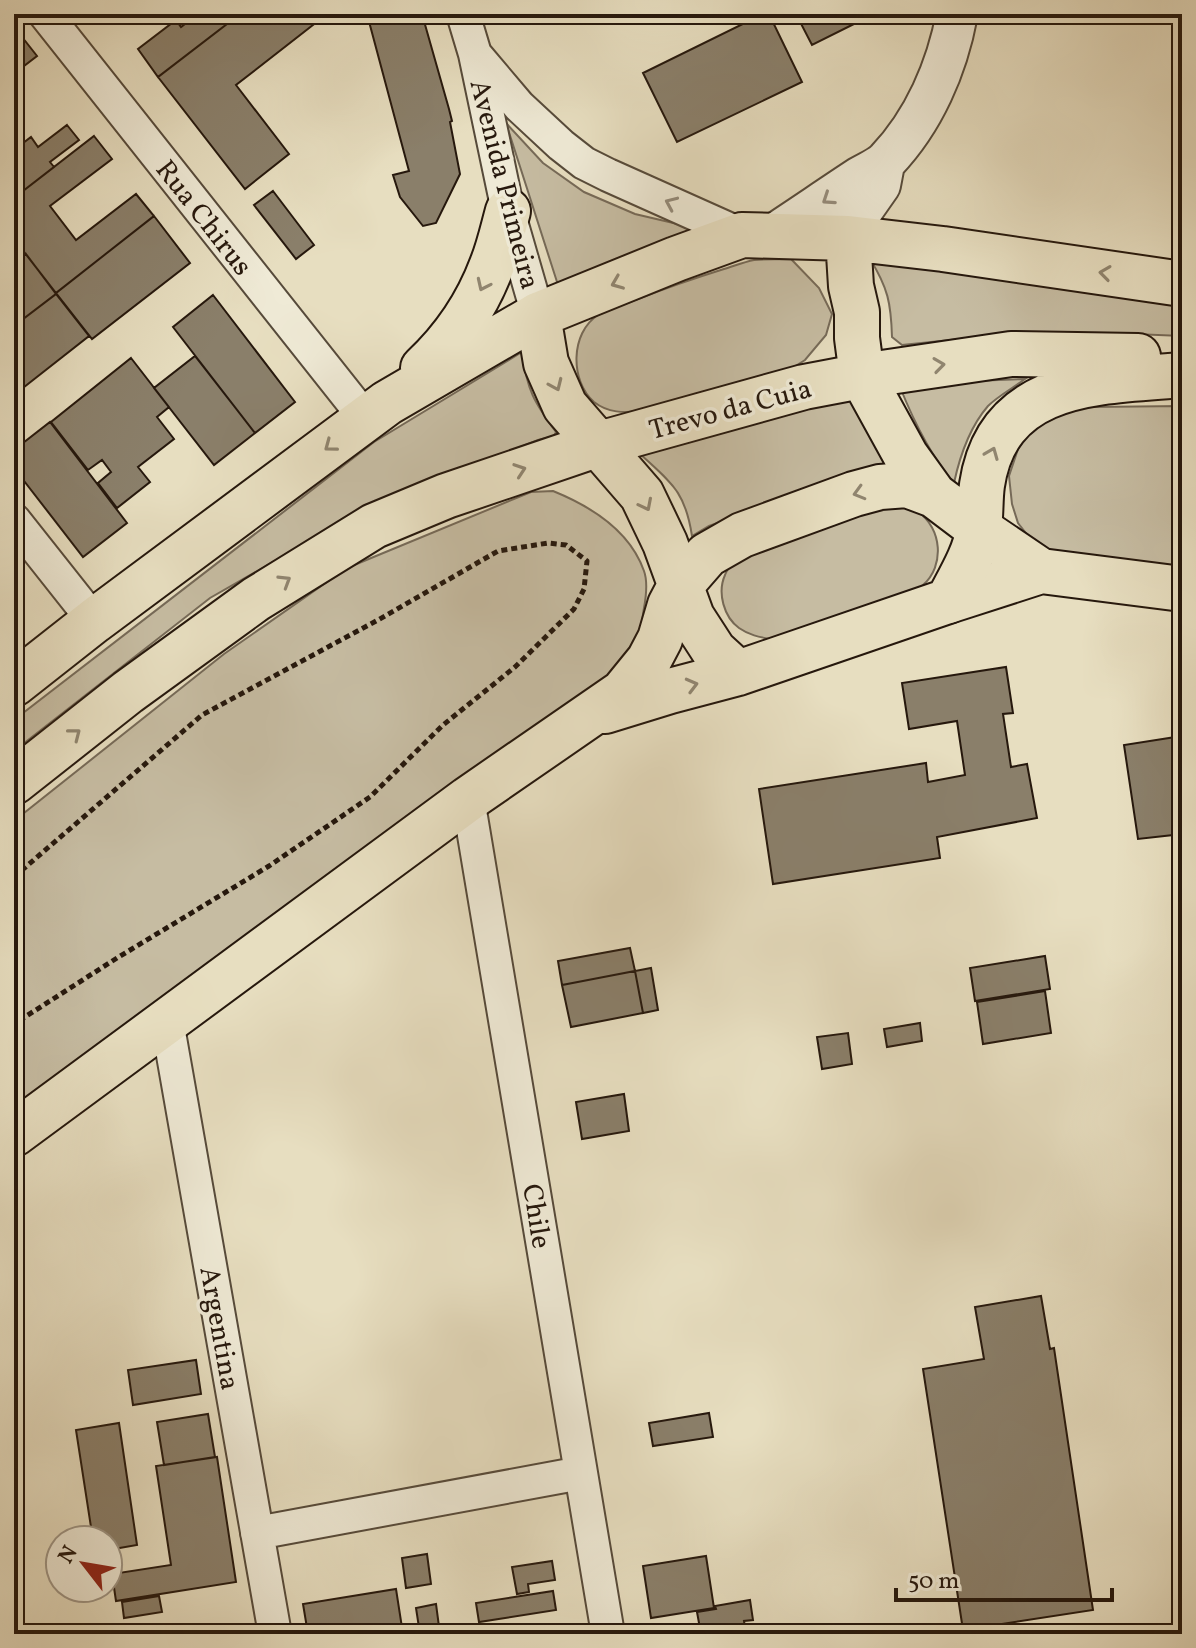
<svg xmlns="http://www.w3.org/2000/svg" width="1196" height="1648" viewBox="0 0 1196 1648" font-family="Vollkorn,serif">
	<rect width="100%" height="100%" fill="#e7dec0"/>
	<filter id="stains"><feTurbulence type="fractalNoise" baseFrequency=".0025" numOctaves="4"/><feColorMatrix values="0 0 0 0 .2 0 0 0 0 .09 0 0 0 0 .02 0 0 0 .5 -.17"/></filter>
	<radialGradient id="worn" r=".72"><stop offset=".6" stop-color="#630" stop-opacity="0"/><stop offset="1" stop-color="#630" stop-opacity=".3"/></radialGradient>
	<path fill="#c6bca2" stroke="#766a58" stroke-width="2" d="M506,123L543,163L584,192L635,214L699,229L558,285Z
		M791,259L819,288L832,314L826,335L805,360L789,370L641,411C624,413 608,413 594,402C570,381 570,333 598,315C610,308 625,304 638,299C666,288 695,278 724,269C734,266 744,262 754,260C766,259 779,259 791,259Z
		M870,259L1182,300V336L1109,333L989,336L902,345L892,337C891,303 888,288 870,259Z
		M522,352C527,390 534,402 556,432L554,436L538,440L400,494L324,533L210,598L14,751V720L374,442Z
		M1025,379C1013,388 998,396 988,406C969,428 960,455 954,483C930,455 914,422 900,387L947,382Z
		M856,395L893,469L808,491L709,526L692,536C685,490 671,483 638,452Z
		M1182,406V575L1083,563L1046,549L1029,537L1018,523L1012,504L1009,476L1018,449L1027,435L1035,427L1067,409L1091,407Z
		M553,491C590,506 630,531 644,571C648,582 646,597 644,608C642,618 642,630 637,638C628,654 614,669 602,682L14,1116V821L224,654L347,568L531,492Z
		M887,505C899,505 908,506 918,512C942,528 945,566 923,585C919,589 912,592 907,595L770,639C759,637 749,635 739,628C724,617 717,593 725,575C727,569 732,564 735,558Z"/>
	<path fill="#8a7f6a" stroke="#26180d" stroke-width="2" d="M198,14H240L158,77L138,49L176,20L181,27Z
		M240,14H327L236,85L289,154L245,189L158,77Z
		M367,14H422L449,109L452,121L450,122L460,174L436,223L423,226L400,197L393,175L409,171Z
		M763,14H769L802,82L677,142L643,73Z
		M796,14H874L812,45Z
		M15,28L37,56L20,69L14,61Z
		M67,125L79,140L50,162L54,167L14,198V150L31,137L38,147Z
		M94,136L112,159L50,206L76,240L136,194L154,216L56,293L14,239V198Z
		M273,191L314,245L296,259L254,205Z
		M154,216L190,263L92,339L56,293Z
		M26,254L56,294L14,326V263Z
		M56,294L89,336L14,395V326Z
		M213,295L295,402L255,433L173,327Z
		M195,356L255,433L214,465L154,388Z
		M131,358L169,407L157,417L174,439L138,467L150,482L117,508L98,483L111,472L102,460L88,470L51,422Z
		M50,422L127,523L83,557L14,468V450Z
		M1006,667L1013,713L1003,714L1011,767L1027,764L1037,818L937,837L940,858L773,884L759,789L926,763L928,782L965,775L957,721L909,729L902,683Z
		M1182,736V834L1138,839L1124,745Z
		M630,948L635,971L562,985L558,961Z
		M1045,956L1050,989L975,1001L970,968Z
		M651,968L658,1010L643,1013L635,971Z
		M635,971L643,1013L571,1027L562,985Z
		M1045,991L1051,1033L983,1044L977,1002Z
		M920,1023L922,1041L887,1047L884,1029Z
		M848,1033L852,1064L822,1069L817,1037Z
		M624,1094L629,1131L582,1139L576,1102Z
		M1041,1296L1050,1349L1054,1348L1093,1610L963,1630L923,1369L984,1359L975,1307Z
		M196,1360L201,1394L133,1405L128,1370Z
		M709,1413L713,1437L653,1446L649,1423Z
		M208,1414L215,1457L164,1465L157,1422Z
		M119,1423L137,1545L108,1550V1540H93L76,1430Z
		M217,1457L236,1582L116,1601L112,1574L171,1565L156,1466Z
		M427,1554L431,1584L406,1588L402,1558Z
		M706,1556L714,1608L651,1618L643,1566Z
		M552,1561L555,1580L528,1584L529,1592L517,1594L512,1567Z
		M396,1589L403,1634H308L303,1604Z
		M553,1591L556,1610L479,1622L476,1603Z
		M159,1596L162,1612L124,1618L122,1602Z
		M750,1600L753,1620L744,1621L746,1634H701L697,1612L716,1609L715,1606Z
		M436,1604L440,1634H420L416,1608Z"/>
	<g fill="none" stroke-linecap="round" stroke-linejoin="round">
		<g stroke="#564a3a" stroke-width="36">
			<path id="minor" d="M45,14L366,419
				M463,14L475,54L508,211L538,315
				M475,54L519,106L561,145L584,163L608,175L742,235
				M14,520L94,621
				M468,799L608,1634
				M167,1021L275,1634
				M257,1533L581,1473"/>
		</g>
		<g stroke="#564a3a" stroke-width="44">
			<path id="tertiary" d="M773,235C802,216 831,196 860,177C868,172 879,168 886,161C924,121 947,68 957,14
				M848,238L859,215L880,185L884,164"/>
		</g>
		<g stroke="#26180d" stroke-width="48">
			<path id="primary" d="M423,368C454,339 477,305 492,265C499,248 503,229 508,211
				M979,529L1041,571
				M948,601L1041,571L1182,589
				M14,684L94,621L387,403L538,315
				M14,782L128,692L256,599L374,526L446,496L599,444"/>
		</g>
		<g stroke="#26180d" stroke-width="48">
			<path id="trunk" d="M848,238L851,286L857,312V338L862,376L906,456L934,495
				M599,444L804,387L862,376L1011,354L1138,356
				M738,673L714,651L692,617L665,543L642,495L565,406L546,363L538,315L676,259L742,235L848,238L943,249L1182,284
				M605,711L670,691L738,673L948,601C960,578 975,554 979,528C981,514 980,499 982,485C998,379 1098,382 1182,375
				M14,1134L468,799L623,692L649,660L660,639L670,605L680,586L707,555L742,535L854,494L880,487L907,485L934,495L979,529"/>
		</g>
		<path stroke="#26180d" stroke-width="5" stroke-dasharray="6 4" stroke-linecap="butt" d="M14,877L202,715L378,620L498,551L548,543L566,545L587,561L584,589L574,609L515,667L443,725L370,797L269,866L117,958L14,1024"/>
		<use href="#minor" stroke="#efead6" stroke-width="32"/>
		<use href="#tertiary" stroke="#efead6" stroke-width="40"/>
		<use href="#primary" stroke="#e7dec0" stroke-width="44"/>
		<use href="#trunk" stroke="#e7dec0" stroke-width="44"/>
	</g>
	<defs><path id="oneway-chevron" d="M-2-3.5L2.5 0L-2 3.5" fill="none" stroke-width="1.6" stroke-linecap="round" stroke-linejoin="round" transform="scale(2)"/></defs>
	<g stroke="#958c7c">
		<use href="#oneway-chevron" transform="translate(828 199) rotate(146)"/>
		<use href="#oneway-chevron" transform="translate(671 203) rotate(-156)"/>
	</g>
	<g stroke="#90856f">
		<use href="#oneway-chevron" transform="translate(1105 273) rotate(-172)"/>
		<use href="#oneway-chevron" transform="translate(617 283) rotate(158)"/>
		<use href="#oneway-chevron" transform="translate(483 285) rotate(115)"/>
		<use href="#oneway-chevron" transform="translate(939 365) rotate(-8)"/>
		<use href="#oneway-chevron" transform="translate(556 385) rotate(66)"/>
		<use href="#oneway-chevron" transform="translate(330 446) rotate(143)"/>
		<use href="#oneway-chevron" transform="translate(992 453) rotate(-68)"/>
		<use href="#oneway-chevron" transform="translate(520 470) rotate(-19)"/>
		<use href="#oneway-chevron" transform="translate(859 493) rotate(164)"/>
		<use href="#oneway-chevron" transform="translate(646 505) rotate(63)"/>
		<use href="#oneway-chevron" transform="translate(285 581) rotate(-32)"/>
		<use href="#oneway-chevron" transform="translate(692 685) rotate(-15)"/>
		<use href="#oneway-chevron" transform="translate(75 734) rotate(-38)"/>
	</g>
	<g text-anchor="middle" stroke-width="7" stroke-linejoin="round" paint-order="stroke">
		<g font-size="28" fill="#26180d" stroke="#efead6">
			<text transform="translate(506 184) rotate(76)" y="10">Avenida Primeira</text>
			<text transform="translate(205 217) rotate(52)" y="10">Rua Chirus</text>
			<text transform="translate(730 408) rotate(-15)" y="10">Trevo da Cuia</text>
			<text transform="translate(538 1216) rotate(81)" y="10">Chile</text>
			<text transform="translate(221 1328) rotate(80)" y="10">Argentina</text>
		</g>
	</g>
	<rect width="1196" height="1648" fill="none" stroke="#e7dec0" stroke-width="48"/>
	<rect x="16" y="16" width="1164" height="1616" fill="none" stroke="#26180d" stroke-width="4"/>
	<rect x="24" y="24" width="1148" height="1600" fill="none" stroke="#26180d" stroke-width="2"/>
	<g transform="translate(84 1564) rotate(301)"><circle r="38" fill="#efead6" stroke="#9f9686" stroke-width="2"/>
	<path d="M0-6L14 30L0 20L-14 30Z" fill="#8f2418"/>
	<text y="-12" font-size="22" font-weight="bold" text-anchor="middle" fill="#26180d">N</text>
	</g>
	<path d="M896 1588v12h216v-12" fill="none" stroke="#26180d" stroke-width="4"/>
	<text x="908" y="1588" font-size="24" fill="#26180d" stroke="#efead6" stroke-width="6" paint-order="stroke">50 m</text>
	<rect width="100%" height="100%" filter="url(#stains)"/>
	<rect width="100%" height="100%" fill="url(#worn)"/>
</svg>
